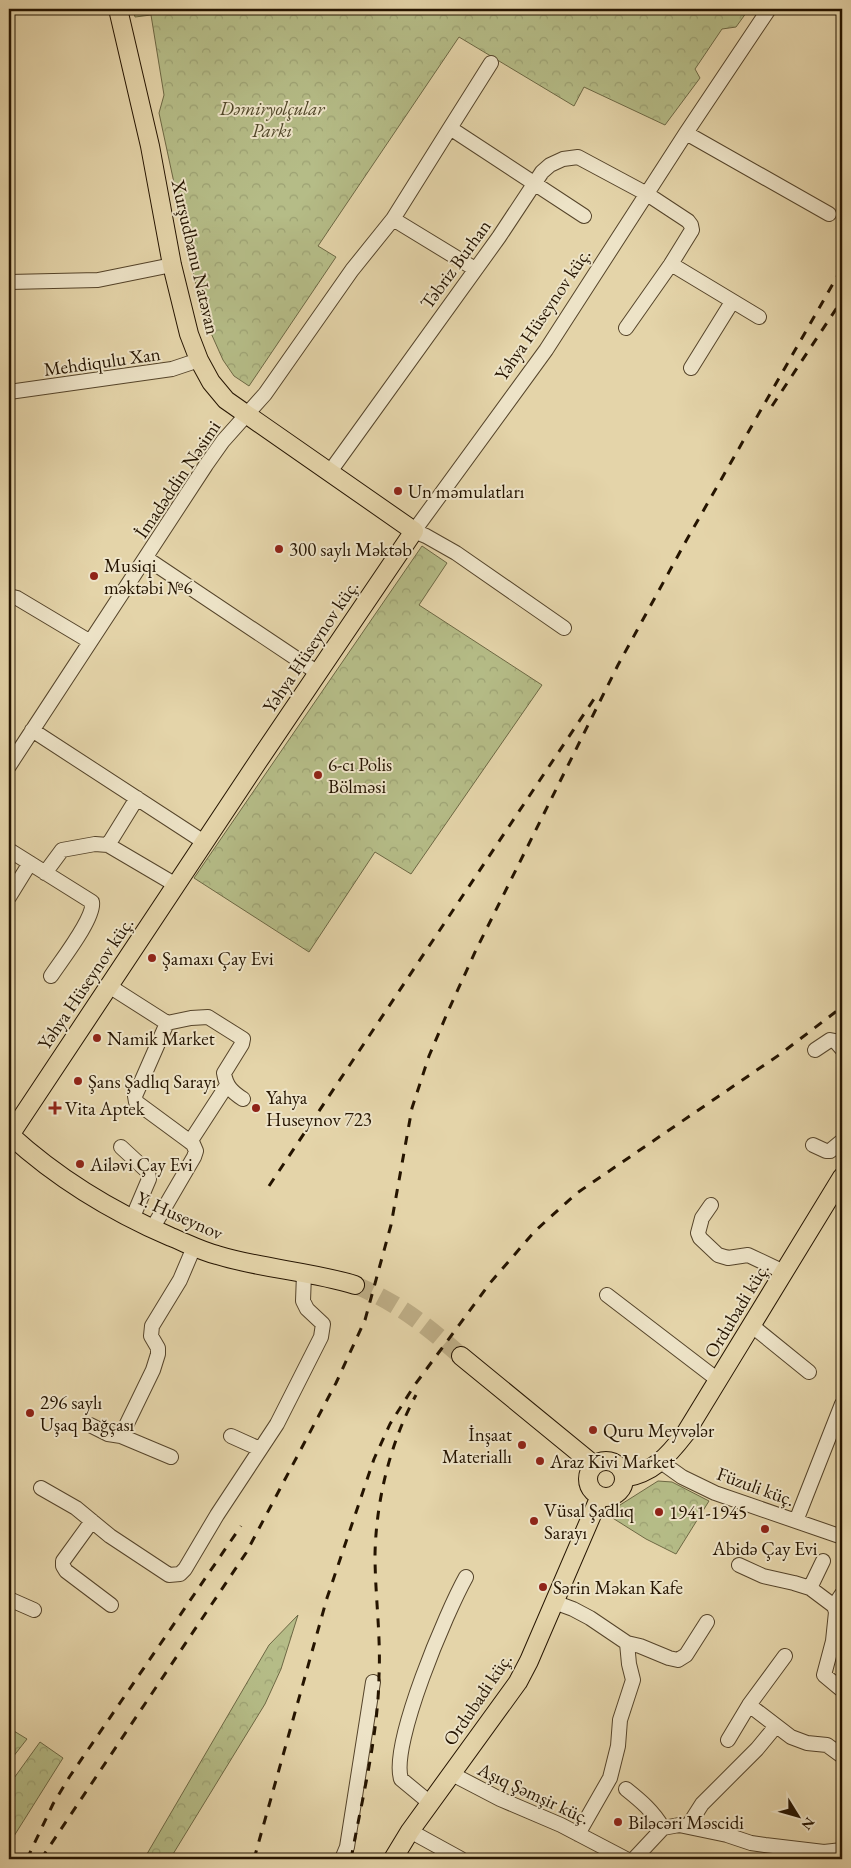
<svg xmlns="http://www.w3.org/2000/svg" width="851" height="1868" viewBox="0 0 851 1868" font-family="'EB Garamond',serif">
	<defs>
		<pattern id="forest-crowns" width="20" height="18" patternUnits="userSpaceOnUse" patternTransform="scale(1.25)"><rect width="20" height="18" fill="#b5bc87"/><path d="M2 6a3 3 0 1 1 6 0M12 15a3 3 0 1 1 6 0" fill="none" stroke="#9ca173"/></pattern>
	</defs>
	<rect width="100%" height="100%" fill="#e4d4a9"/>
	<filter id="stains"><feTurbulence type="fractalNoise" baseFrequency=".004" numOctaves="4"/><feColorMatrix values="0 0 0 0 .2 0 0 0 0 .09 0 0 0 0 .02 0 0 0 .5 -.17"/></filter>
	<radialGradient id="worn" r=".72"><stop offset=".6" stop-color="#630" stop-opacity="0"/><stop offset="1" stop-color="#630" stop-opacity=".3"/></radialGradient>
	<path fill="url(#forest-crowns)" stroke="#6d6844" d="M133,9H749L736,27L722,29L695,69L700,78L665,125L584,87L574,106L459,37L318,246L336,257L249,386L234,376L223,360L202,313L159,113L164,95L151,15L135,17Z
		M422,546L447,563L419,605L542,685L411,874L375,852L309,952L194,878Z
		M658,1481L672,1482L709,1501L676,1554L646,1539L611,1517L620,1505Z
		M298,1615L281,1669L265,1704L170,1859H144L269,1645Z
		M9,1728L27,1739L9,1762Z
		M40,1742L63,1758L9,1844V1785Z"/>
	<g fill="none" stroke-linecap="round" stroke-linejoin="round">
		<path stroke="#beae87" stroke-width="18" stroke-dasharray="18 9" stroke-linecap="butt" d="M355,1285C397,1302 427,1326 461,1356"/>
		<g stroke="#55442a" stroke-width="16">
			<path id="minor" d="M450,128L491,63
				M686,133L829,214
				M393,219L475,269
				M9,282L98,280L172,265
				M626,328L671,264
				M691,368L732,302
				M9,392L172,369L199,360
				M329,473L499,237L542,172L550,165L563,159L578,157L647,194L688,221L691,225L692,230L671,264L759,317
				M146,558L318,673
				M9,596L17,598L89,641
				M564,628L456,553L426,536L414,531L546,350L686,133L769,9
				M32,730L204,842
				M9,766L206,465L223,441L265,394L352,270L393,219L450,128L584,216
				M108,845L137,798
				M9,850L92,902C95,918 60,962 51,976
				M45,873L62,850L95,844L108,845L176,885
				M9,897L30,863
				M109,986L167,1023L135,1096L136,1102L193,1144L196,1151L194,1157L152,1229
				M167,1023L191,1018L208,1017L243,1039L242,1044L224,1073C226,1086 232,1092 243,1099
				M815,1050L830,1040L835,1041L842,1049
				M190,1142L227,1085
				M813,1145L826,1151H830L842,1141
				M121,1147L148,1172L149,1179L132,1219
				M711,1205L702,1218L698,1233L700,1238L718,1255L728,1258L748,1255L784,1272
				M607,1295L718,1380
				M751,1325L809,1372
				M90,1425L108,1434L121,1436L171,1457
				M121,1436L153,1370L158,1354V1348L151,1336L152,1326L180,1280L194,1247
				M231,1436L260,1449
				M661,1462L682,1477L715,1493L842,1537
				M41,1488L76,1508L110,1536L169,1575L180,1574L185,1569L217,1515L277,1424L321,1337L323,1324L307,1309L303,1301L304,1274
				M92,1521L63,1561V1566L66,1571L111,1605
				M796,1521L842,1404
				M739,1565L763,1576L794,1583L810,1588L834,1606L836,1612L833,1641L824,1675L842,1690
				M810,1588L823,1561
				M9,1599L34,1610
				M554,1602L573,1609L590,1618L627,1643L640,1646L669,1658L678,1660L686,1655L707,1622
				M834,1606L842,1594
				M749,1705L791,1737L807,1743L827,1745L842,1756
				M728,1740L749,1705L785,1656
				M452,1774L500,1799L561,1825L626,1859
				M626,1789C641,1801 653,1811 663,1828
				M430,1803L401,1779C390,1744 447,1611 466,1577
				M688,1826L702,1804L757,1749L776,1726
				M410,1831L461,1859
				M578,1834L610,1778L618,1746L620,1720L633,1680L629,1664L627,1643
				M342,1859L347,1847L373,1682
				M634,1859L663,1828L679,1825L727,1835L751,1843L765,1845L824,1852L842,1850"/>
		</g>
		<g stroke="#251400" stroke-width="20">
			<path id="major" d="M118,9L150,146L172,265L189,334L199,360L211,382L226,400L246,414L414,531L259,760L10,1135C57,1178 113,1212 171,1237C186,1243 201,1251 217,1255C262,1269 310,1271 355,1285
				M461,1356L594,1465
				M588 1479a18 18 0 1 1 36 0a18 18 0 1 1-36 0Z
				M624,1478C653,1473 668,1456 685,1434L842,1177
				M393,1859L410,1831L518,1682L529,1661L600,1496"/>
		</g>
		<use href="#minor" stroke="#ede3c7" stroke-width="14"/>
		<use href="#major" stroke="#e4d4a9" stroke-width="18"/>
		<path stroke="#251400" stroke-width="3" stroke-dasharray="9 9" stroke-linecap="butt" d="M772,406L842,300
			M269,1186L598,693
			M27,1859L53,1804L70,1776L241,1526
			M41,1859L246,1553L336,1383L365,1320L391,1225L412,1108L429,1056L449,1009L476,950L618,665L686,541L842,268
			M254,1859L327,1598L374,1459L390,1424L414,1386L490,1283L535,1231L577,1193L779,1055L842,1007
			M351,1859C362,1799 378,1737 379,1676C381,1636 375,1595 375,1555C376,1501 390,1443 416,1395"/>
	</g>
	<g fill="#8f2418" stroke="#ede3c7" stroke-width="2">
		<circle cx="398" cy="491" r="5"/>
		<circle cx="279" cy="549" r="5"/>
		<circle cx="94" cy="576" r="5"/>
		<circle cx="318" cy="775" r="5"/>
		<circle cx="152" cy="958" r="5"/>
		<circle cx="97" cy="1038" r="5"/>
		<circle cx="78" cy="1081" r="5"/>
		<path d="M52.5 1100.5h5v5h5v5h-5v5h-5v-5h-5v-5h5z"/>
		<circle cx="256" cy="1108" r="5"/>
		<circle cx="80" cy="1164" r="5"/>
		<circle cx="30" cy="1413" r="5"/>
		<circle cx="593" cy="1430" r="5"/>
		<circle cx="522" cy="1445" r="5"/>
		<circle cx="540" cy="1461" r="5"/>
		<circle cx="659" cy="1512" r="5"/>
		<circle cx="534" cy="1521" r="5"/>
		<circle cx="765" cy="1529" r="5"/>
		<circle cx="543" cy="1587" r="5"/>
		<circle cx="618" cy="1822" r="5"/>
	</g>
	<g text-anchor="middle" stroke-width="4" stroke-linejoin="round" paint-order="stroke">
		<g font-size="19" font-style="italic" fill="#504628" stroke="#ede3c7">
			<text x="272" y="115">Dəmiryolçular<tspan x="272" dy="22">Parkı</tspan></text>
		</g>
		<g font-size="19" fill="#251400" stroke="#ede3c7">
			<text transform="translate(196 257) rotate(77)" y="7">Xurşudbanu Natəvan</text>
			<text transform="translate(455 264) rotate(-54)" y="7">Təbriz Burhan</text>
			<text transform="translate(542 314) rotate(-56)" y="7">Yəhya Hüseynov küç.</text>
			<text transform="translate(102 361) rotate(-8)" y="7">Mehdiqulu Xan</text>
			<text transform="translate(177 479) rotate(-56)" y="7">İmadəddin Nəsimi</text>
			<text transform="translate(310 646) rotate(-56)" y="7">Yəhya Hüseynov küç.</text>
			<text transform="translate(85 983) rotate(-56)" y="7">Yəhya Hüseynov küç.</text>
			<text transform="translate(180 1215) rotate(24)" y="7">Y. Huseynov</text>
			<text transform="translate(736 1310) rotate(-59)" y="7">Ordubadi küç.</text>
			<text transform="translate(756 1486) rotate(20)" y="7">Füzuli küç.</text>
			<text transform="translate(477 1699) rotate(-56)" y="7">Ordubadi küç.</text>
			<text transform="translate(534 1793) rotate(25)" y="7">Aşıq Şəmşir küç.</text>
		</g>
		<g font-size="19" fill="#251400" stroke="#ede3c7" text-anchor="start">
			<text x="408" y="498">Un məmulatları</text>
			<text x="289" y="556">300 saylı Məktəb</text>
			<text x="104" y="572">Musiqi<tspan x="104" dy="22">məktəbi №6</tspan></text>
			<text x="328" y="771">6-cı Polis<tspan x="328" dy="22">Bölməsi</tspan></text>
			<text x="162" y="965">Şamaxı Çay Evi</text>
			<text x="107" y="1045">Namik Market</text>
			<text x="88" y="1088">Şans Şadlıq Sarayı</text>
			<text x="266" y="1104">Yahya<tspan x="266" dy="22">Huseynov 723</tspan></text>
			<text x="65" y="1115">Vita Aptek</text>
			<text x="90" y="1171">Ailəvi Çay Evi</text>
			<text x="40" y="1409">296 saylı<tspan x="40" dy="22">Uşaq Bağçası</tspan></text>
			<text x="603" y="1437">Quru Meyvələr</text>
			<text x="512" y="1441" text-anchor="end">İnşaat<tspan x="512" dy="22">Materiallı</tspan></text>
			<text x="550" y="1468">Araz Kivi Market</text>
			<text x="544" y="1517">Vüsal Şadlıq<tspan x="544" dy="22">Sarayı</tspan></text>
			<text x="669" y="1519">1941-1945</text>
			<text x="765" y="1555" text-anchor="middle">Abidə Çay Evi</text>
			<text x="553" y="1594">Sərin Məkan Kafe</text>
			<text x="628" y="1829">Biləcəri Məscidi</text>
		</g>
	</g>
	<rect width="851" height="1868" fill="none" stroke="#e4d4a9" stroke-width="30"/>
	<rect x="10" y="10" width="831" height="1848" fill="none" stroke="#251400" stroke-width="2.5"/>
	<rect x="15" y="15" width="821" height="1838" fill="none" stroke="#251400"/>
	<g transform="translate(798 1816) rotate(127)" stroke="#ede3c7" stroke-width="4" paint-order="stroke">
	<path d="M0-4L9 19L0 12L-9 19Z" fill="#251400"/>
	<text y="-8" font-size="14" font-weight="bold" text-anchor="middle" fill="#251400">N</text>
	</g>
	<rect width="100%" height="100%" filter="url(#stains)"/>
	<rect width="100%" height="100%" fill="url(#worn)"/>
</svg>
